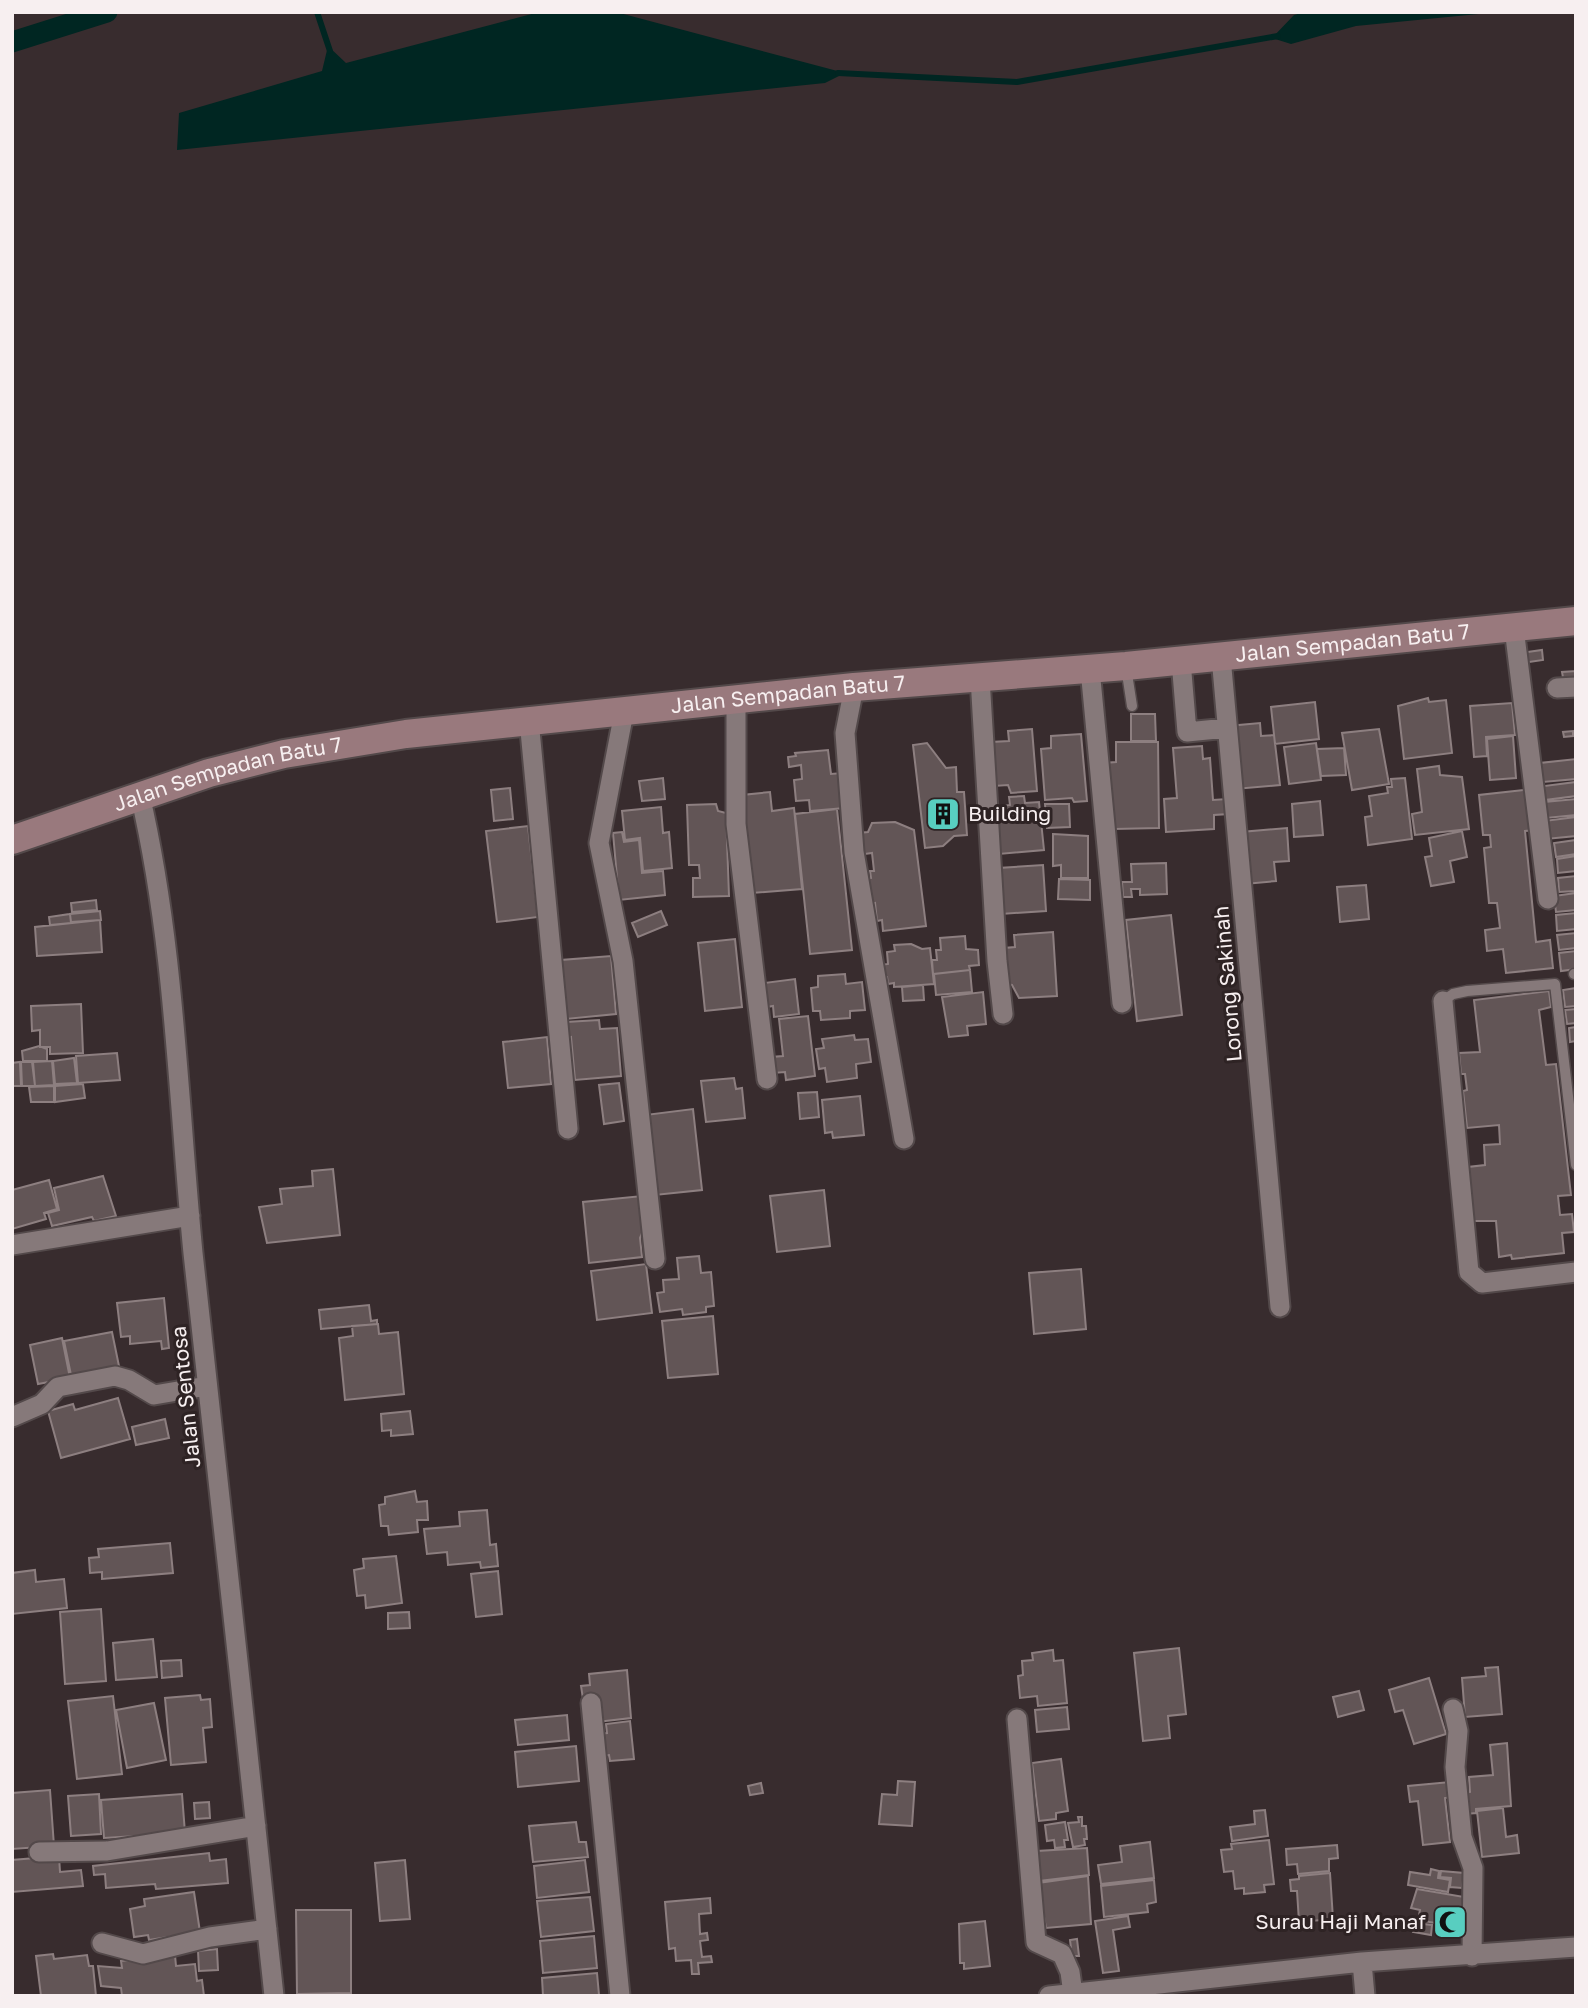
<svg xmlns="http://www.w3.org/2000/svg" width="1588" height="2008" viewBox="0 0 1588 2008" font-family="'Golos Text',sans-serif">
	<rect width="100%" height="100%" fill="#382c2e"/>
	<path fill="#002622" d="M539,12H616L845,73L825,83L177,150L179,113L322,71L328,46L346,63Z
		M1305,12H1499L1356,26L1291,44L1272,38L1294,15Z"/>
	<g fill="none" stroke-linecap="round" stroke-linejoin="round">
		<path stroke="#002622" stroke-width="6" d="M317,12L330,51
			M838,73L1017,82L1278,36"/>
		<path stroke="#002622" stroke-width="21" d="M12,42L107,12"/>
	</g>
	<path fill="#625556" stroke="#8d7f80" stroke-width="2" d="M1542,650L1543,660L1523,663L1521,653Z
		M1576,671V684L1564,683L1562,672Z
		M1428,698L1429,702L1446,700L1452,753L1404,759L1398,706Z
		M1315,702L1319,739L1275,744L1271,707Z
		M1512,703L1515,735L1486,737L1487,756L1474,757L1470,706Z
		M1131,714H1155L1156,741H1131Z
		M1260,723L1261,736L1274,735L1280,785L1235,789L1228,726Z
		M1032,729L1037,791L1011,793L1008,785L994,786L991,742L1009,741L1008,731Z
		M1379,729L1389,784L1352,790L1342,733Z
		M1573,731V736L1564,737L1563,732Z
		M1081,734L1087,801L1074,802L1072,798L1045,800L1041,749L1051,748V736Z
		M1513,736L1516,778L1490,780L1487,739Z
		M1116,742H1158L1159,828L1114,829L1113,808H1104L1103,763L1116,762Z
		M927,743L946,768L956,767L957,792H964L967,835L954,836L943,846L925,848L913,745Z
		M1316,743L1321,780L1289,784L1284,747Z
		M1202,746L1203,759L1210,758L1213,800L1227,799L1229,814L1214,815V829L1166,832L1164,799L1177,798L1173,748Z
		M1344,748L1346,775L1321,776L1317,749Z
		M828,750L831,774L842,773L845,808L810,811L809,800L796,801L794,780L802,779L801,765L789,767L788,757L796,756L795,753Z
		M1576,759V779L1543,782L1540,763Z
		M1439,766L1440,775L1462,777L1469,829L1415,835L1412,814L1422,812L1417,769Z
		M663,778L665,799L642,801L639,781Z
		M1405,778L1412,839L1368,845L1365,817L1372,816L1369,796L1388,793L1387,787H1392L1391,779Z
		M1576,782V796L1545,800L1544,786Z
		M510,788L513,819L494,821L491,790Z
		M1532,789L1536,830L1525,831L1536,942L1550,940L1553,968L1506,973L1503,949L1487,951L1485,930L1500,928L1497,903H1489L1484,848L1491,847L1490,835H1483L1479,795Z
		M770,792L772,811L794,808L802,889L752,893L742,795Z
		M1024,796L1025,803L1039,802L1044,850L999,854L995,807L1010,805L1009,797Z
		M1576,799V815L1546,818L1544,802Z
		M1320,801L1323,835L1294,837L1292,804Z
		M716,804L718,811L726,813L729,896L693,897V878H700L699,865H689L687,805Z
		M1045,804H1069L1070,827L1047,828Z
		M661,807L663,833L669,832L672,868L643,871L640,838L625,840L622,811Z
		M837,809L852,950L810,954L795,814Z
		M1576,817V836L1546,839L1544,821Z
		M895,822L914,830L926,926L883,931L882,920L877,921L875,903L868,904L865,879L871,878L870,871H874L872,853L865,854L860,848L858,833L868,832L872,823Z
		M528,826L538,917L497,922L486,831Z
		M1287,828L1289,861L1274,862L1276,881L1245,884L1241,832Z
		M1462,831L1467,857L1450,861L1454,882L1431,886L1425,857L1432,856L1429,838Z
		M622,832L624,842L639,840L642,873L663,871L665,895L619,900L613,833Z
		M1053,834L1088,836V878H1061V865L1053,866Z
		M1576,840V854L1556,857L1554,843Z
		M1576,856V871L1558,873L1557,859Z
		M1166,863L1167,894L1140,895V889H1131L1132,897H1123L1122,882H1132L1131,864Z
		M1043,865L1046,911L1001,914L998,868Z
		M1576,876V891L1559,892L1558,878Z
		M1059,879L1090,880V900L1058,899Z
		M1366,885L1369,919L1340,922L1337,887Z
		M1576,893V910L1556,912L1554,896Z
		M96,900L97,910L72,912L71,903Z
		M100,911L101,920L71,922L70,914Z
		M661,911L667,925L638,937L632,923Z
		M1576,913V929L1557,931L1556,915Z
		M70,914L71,923L50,925L49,917Z
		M1171,915L1182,1015L1137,1021L1126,920Z
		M100,920L102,952L37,956L35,927Z
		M1053,932L1057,996L1019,998L1012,985L1006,984L1004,948L1015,947L1014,935Z
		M1576,933V948L1559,950L1557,935Z
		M965,936L966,949L978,950L979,965L969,966L970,970L933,974L932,960H937L936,950H941L940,938Z
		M735,939L742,1007L705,1011L698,943Z
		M911,944L922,949L930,948L934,984L894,987V983L888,984L887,977H881L880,965L888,964L887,952L895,951L894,945Z
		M1576,951V969L1561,971L1559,953Z
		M611,956L616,1014L566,1019L561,960Z
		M970,970L972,992L936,995L934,974Z
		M845,974L846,984L862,982L865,1010L850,1011V1018L821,1020L820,1011H813L811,988L818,987V976Z
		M795,979L799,1014L774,1017L773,1006L767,1007L764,983Z
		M923,985L924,1000L903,1001L902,987Z
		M1576,988V1006L1565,1007L1563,990Z
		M1549,991L1551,1007L1539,1010L1546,1065L1556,1064L1571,1195L1558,1196L1560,1215L1572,1214L1574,1232L1562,1233L1564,1253L1512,1259L1511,1255L1499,1257L1496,1221H1472L1468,1167L1485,1165L1484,1145L1500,1144L1499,1125L1467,1128L1463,1091L1467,1090L1465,1074H1461L1459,1053L1480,1052L1474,1000Z
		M983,992L986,1024L967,1026L968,1035L949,1037L942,997Z
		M81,1004L83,1053L50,1054V1047H40V1030L32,1031L31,1006Z
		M1576,1009V1023L1567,1024L1565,1010Z
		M808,1016L815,1076L786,1080L785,1072L773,1073L771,1057L783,1056L779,1019Z
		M599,1020L600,1029L617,1028L621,1076L575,1080L571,1037L567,1038L566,1022Z
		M1576,1027V1041L1570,1042L1569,1028Z
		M854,1035L855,1040L868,1039L871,1062L856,1064L857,1078L827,1082L825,1068L819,1069L816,1049L824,1048L822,1039Z
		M547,1037L551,1084L508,1088L503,1042Z
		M39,1046L47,1049V1061H23L22,1051Z
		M117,1053L120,1080L78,1083L76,1056Z
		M74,1058L77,1083L55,1084L53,1061Z
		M52,1061L54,1085L35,1086L33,1062Z
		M20,1062L21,1086H12V1063Z
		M21,1062H32L35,1086H22Z
		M734,1078L736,1089L742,1088L745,1118L706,1122L701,1081Z
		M619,1083L624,1121L604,1124L599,1085Z
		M83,1084L85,1098L55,1102V1086Z
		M54,1086V1102H31L29,1087Z
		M817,1092L819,1117L800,1119L798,1093Z
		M860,1096L864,1135L833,1138L832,1132L825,1133L822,1100Z
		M693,1109L702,1190L655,1195L645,1115Z
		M333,1169L340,1235L267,1243L259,1207L282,1204L280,1189L313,1186L312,1171Z
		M103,1176L116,1216L94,1221L92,1217L52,1226L48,1213L59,1210L54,1188Z
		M49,1180L57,1209L44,1213L46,1219L12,1229V1190Z
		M824,1190L830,1246L777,1252L770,1196Z
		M642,1196L645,1226L640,1238L642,1257L589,1263L583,1202Z
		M699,1256L701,1273L711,1272L714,1306L706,1307V1312L683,1315L682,1309L660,1312L657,1293L664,1292L663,1280L679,1279L677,1258Z
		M646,1264L652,1313L597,1320L591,1271Z
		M1081,1269L1086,1329L1034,1334L1029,1273Z
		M164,1298L169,1348L162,1349L161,1341L130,1344V1336L121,1337L117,1303Z
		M369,1305L371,1321L377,1320V1324L321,1329L319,1310Z
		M713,1316L718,1374L668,1378L662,1321Z
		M378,1324L379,1334L398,1332L404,1394L345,1400L339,1338L353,1336L352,1326Z
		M112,1332L120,1371L72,1380L64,1341Z
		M62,1338L70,1378L38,1384L30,1345Z
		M118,1398L130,1439L61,1458L48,1411L73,1404L75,1410Z
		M410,1411L413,1434L391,1436V1430L382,1431L381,1414Z
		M165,1419L169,1438L136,1445L132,1427Z
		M415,1491L417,1502L427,1501L428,1520H417L418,1532L389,1535L388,1526H381L379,1505L385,1504V1497Z
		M487,1510L490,1545L496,1544L498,1566L481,1568L480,1562L448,1565L447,1552L427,1554L424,1529L460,1526L459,1512Z
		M170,1543L173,1573L102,1579V1572L90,1573L89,1558L99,1557L98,1549Z
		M396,1556L402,1603L366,1608L365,1595L357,1596L354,1570L364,1568L363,1559Z
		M35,1570L36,1582L64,1579L67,1608L12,1614V1573Z
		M498,1571L502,1614L476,1617L471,1574Z
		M101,1609L106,1681L65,1684L60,1612Z
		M409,1612L410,1628L388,1629V1613Z
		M153,1639L157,1677L116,1680L113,1643Z
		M1179,1648L1186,1714L1168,1716L1170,1738L1143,1741L1134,1653Z
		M1053,1650L1054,1661L1063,1660L1067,1703L1038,1706L1037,1696L1020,1698L1018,1676L1023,1675L1022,1661L1033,1660L1032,1653Z
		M181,1660L182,1676L162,1678L161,1661Z
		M1498,1667L1502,1714L1465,1717L1462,1678L1486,1676L1485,1668Z
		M627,1670L631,1718L597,1722L583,1699L581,1686L590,1685L589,1674Z
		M1429,1678L1446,1734L1414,1744L1403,1710L1395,1712L1389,1690Z
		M1359,1691L1364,1710L1338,1717L1333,1697Z
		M200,1695L201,1700L210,1699L212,1727L203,1728L206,1762L171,1765L165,1698Z
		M113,1696L122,1774L77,1779L68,1701Z
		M154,1703L166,1760L127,1768L116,1710Z
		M1067,1707L1069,1729L1037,1732L1035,1710Z
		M567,1715L569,1740L518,1745L515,1720Z
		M630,1721L634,1759L610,1761L609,1755L599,1756L597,1734L607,1733L606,1724Z
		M1507,1743L1511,1806L1476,1809V1813L1466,1814L1464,1793L1470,1792L1469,1777L1493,1775L1490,1745Z
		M576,1746L579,1781L518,1787L515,1752Z
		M1061,1759L1068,1811L1056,1813V1819L1039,1821L1032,1763Z
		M898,1781L915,1782L912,1826L879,1824L882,1794L897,1795Z
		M1450,1782L1452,1797L1445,1798L1450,1842L1423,1845L1418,1801L1410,1802L1408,1786Z
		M761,1783L763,1793L750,1795L748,1786Z
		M50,1790L54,1846L12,1849V1793Z
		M99,1794L101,1834L71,1836L68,1796Z
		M182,1794L185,1833L104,1838L101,1800Z
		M209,1802L210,1818L195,1819L194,1803Z
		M1503,1808L1506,1837L1517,1835L1519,1853L1482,1857L1477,1811Z
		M1265,1810L1268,1836L1232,1841L1230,1827L1255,1824L1254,1811Z
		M1078,1817H1082V1826H1086L1087,1839H1084L1085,1845L1073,1847L1068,1823L1079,1822Z
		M576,1822L579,1842H586L588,1857L533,1862L529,1826Z
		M1065,1822L1068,1840H1064L1065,1847L1055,1848L1054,1840L1047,1841L1045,1825Z
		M1269,1840L1274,1884L1264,1885L1265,1892L1244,1894V1888L1235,1889L1233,1871L1224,1872L1221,1850L1232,1849L1231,1844Z
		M1150,1842L1154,1878L1101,1884L1098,1865L1122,1862L1120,1846Z
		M1337,1845L1338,1858L1329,1859V1871L1298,1874L1297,1864L1287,1865L1286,1849Z
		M1087,1848L1089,1875L1039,1881L1037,1851Z
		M209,1853L210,1861L226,1859L228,1883L156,1889L155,1884L106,1888L105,1874L94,1875L93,1866Z
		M59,1856L60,1872L81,1870L83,1886L12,1892V1860Z
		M405,1860L410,1919L380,1921L375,1863Z
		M585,1860L589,1892L537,1898L534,1866Z
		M1431,1869L1439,1871L1438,1878L1450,1880L1448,1892L1408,1885L1410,1872L1430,1875Z
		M1441,1871L1464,1873L1462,1888L1450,1887L1451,1878L1440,1877Z
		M1330,1873L1333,1919L1299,1922L1297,1891H1291L1290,1880L1299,1879V1876Z
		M1088,1876L1091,1924L1046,1928L1038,1883Z
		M1154,1880L1156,1902L1147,1904L1148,1912L1104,1917L1101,1886Z
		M1417,1889L1470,1898L1464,1928L1418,1920L1420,1910L1411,1908Z
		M194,1892L200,1932L149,1940L148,1935L134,1937L130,1909L145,1906L144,1899Z
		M590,1897L594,1931L541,1937L537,1901Z
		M710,1898L711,1913L699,1914L700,1934L707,1933L708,1940L700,1941L702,1957L711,1956L712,1962L698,1963L699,1974H692L691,1960L676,1961L675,1948L669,1949L665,1902Z
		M296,1910H351V1993L297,1994Z
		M1128,1916L1130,1927L1113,1930L1119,1971L1103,1973L1095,1921Z
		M985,1921L990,1966L964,1969V1963H960L959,1924Z
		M1414,1923L1432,1925L1431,1935L1413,1932Z
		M594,1936L597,1968L543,1973L540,1941Z
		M1077,1939L1079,1956H1072L1070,1940Z
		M217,1949L218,1970L199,1971L198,1951Z
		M53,1954L54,1959L87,1955L89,1966H93L96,1996H41L36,1956Z
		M175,1955L176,1966L195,1964L197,1981L202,1980L204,1996H122L121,1988L101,1986L98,1966L122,1968L121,1961Z
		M597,1973L599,1995L543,1996L542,1978Z"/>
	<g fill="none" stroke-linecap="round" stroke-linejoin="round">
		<g stroke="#53494a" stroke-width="13">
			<path id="lane" d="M1126,667L1132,706
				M1574,974H1576
				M1443,1001L1453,994L1467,991L1555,984L1576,1165"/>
		</g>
		<g stroke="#53494a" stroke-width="23">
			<path id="street" d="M1514,628L1548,899
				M1221,657L1280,1307
				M1181,661L1187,732L1227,728
				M1090,669L1122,1003
				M980,678L997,961L1003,1014
				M854,687L845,733L854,852L904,1139
				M1557,688L1576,687
				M736,700V824L767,1079
				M624,712L599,843L623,961L655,1259
				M529,720L568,1129
				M140,795C175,946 178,1100 193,1253C219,1501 249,1748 274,1996
				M1443,1001L1469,1272L1482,1283L1576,1272
				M12,1245L190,1216
				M12,1417L42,1404L58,1387L115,1376L129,1380L154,1395L207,1386
				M591,1703L620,1996
				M1453,1709L1458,1731L1455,1767L1462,1837L1473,1868L1472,1956
				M1017,1719L1036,1942L1062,1954L1070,1972L1073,1994
				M39,1852L107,1851L256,1826
				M102,1943L143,1954L210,1937L267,1929
				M1362,1962L1365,1996
				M1049,1996L1362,1962L1576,1947"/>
		</g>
		<g stroke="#53494a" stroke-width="32">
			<g id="secondary">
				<path id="s1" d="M12,840L209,773L284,754L406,734L854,687L1126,666L1576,621"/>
			</g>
		</g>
		<use href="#lane" stroke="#86797a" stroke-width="10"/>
		<use href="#street" stroke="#86797a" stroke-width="19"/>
		<use href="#secondary" stroke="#99797d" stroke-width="28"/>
	</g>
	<defs>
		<g id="building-square" transform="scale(1.75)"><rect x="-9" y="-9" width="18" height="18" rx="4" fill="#58cec0" stroke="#2e2324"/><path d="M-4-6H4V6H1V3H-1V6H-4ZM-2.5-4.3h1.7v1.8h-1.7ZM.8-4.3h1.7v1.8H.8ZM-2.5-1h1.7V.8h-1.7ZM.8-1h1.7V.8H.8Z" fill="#111"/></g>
		<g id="mosque-square" transform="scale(1.75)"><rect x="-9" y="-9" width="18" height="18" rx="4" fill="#58cec0" stroke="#2e2324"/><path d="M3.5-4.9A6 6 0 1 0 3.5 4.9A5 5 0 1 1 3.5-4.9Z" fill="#111"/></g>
	</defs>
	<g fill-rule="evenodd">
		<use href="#building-square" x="943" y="814"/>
		<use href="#mosque-square" x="1450" y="1922"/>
	</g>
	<g text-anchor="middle" stroke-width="6" stroke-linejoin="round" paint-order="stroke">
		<g font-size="21" fill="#f7eff0" stroke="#2e2324">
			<text dy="7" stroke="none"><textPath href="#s1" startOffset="1360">Jalan Sempadan Batu 7</textPath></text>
			<text dy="7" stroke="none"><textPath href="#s1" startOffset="793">Jalan Sempadan Batu 7</textPath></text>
			<text dy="7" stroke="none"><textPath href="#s1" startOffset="226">Jalan Sempadan Batu 7</textPath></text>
			<text transform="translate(1228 984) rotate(-95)" y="7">Lorong Sakinah</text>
			<text transform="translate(186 1397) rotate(-96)" y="7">Jalan Sentosa</text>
		</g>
		<g font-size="21" fill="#f7eff0" stroke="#2e2324" text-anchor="start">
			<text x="968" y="821">Building</text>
			<text x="1426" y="1929" text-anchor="end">Surau Haji Manaf</text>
		</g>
	</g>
	<rect width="1588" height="2008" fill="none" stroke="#f7eff0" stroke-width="28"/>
</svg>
